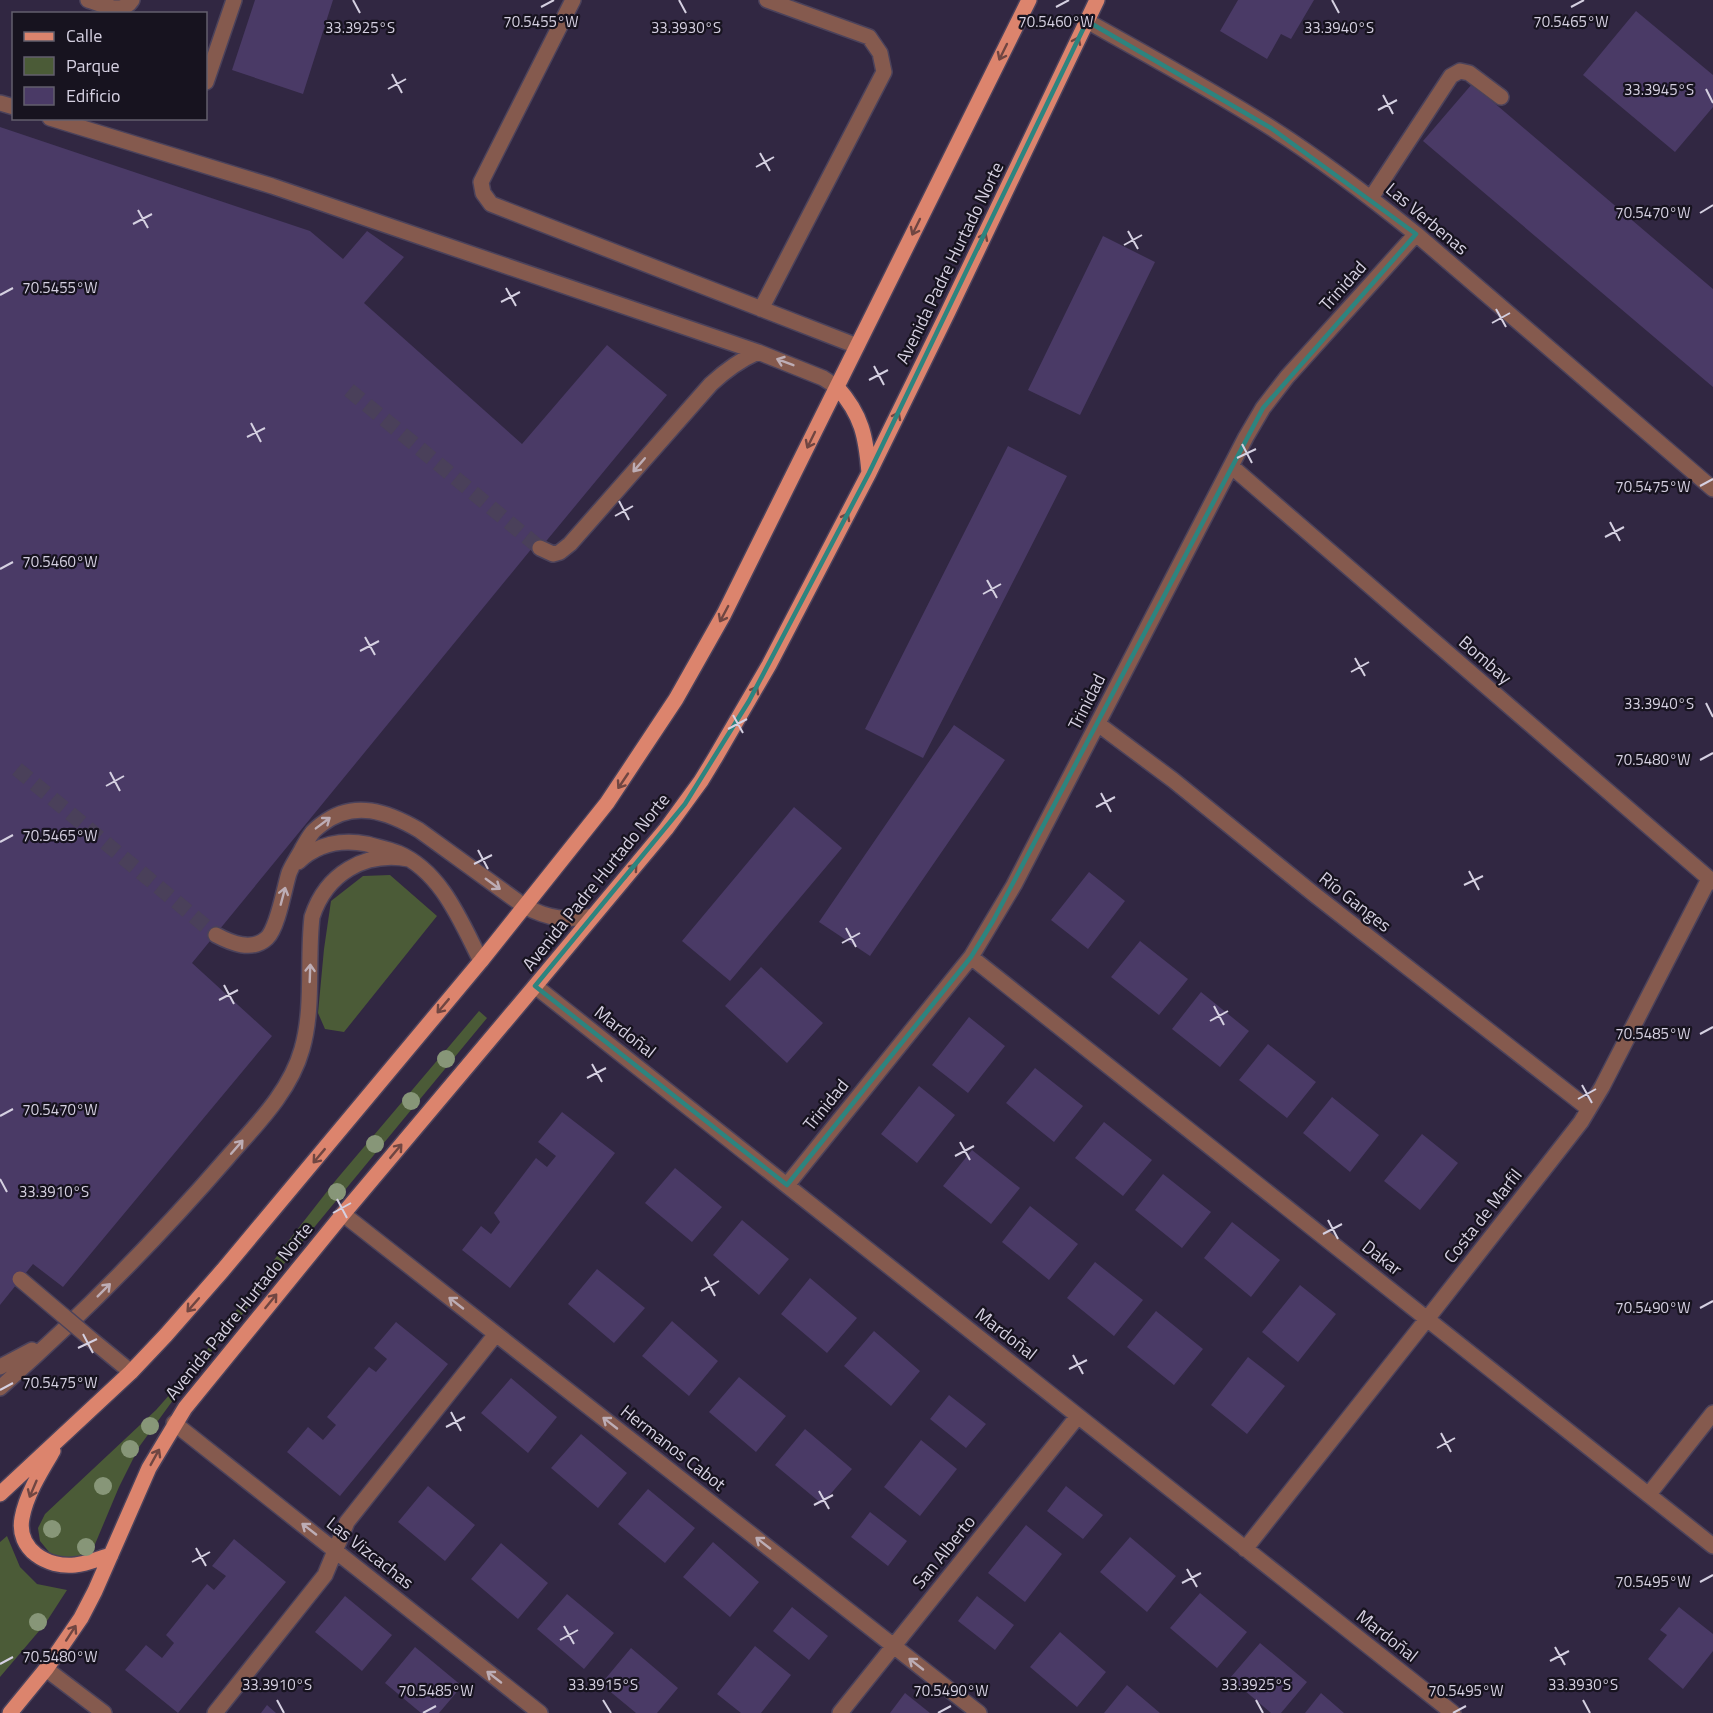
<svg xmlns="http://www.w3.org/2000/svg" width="1713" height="1713" viewBox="0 0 1713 1713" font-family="'Titillium Web',sans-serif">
	<rect width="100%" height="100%" fill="#312742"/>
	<path fill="#4b5b37" d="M390,875L437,916L344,1032L325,1029L318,1013L324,949L331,901L363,876Z
		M479,1011L487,1018L184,1385L139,1447L119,1487L93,1549L83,1558L60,1559L49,1552L40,1541L38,1528L45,1514L156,1410L194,1367L286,1244L336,1180Z
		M7,1536L20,1567L37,1584L67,1590L45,1624L0,1677V1542Z"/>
	<path fill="#4a3a66" d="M255,0H333L303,94L232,70Z
		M1238,0H1314L1291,39L1281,34L1267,59L1220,31Z
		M1636,11L1713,75V107L1675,152L1583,75Z
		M1472,84L1713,289V387L1423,141Z
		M0,127L310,231L343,259L367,231L404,257L364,303L522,444L607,345L667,395L538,551L533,547L192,963L272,1036L63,1287L33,1264L0,1305Z
		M1103,236L1155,262L1080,415L1028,390Z
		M1008,446L1067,476L923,758L865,729Z
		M954,725L1005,760L870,956L819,922Z
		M794,807L842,848L730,981L682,941Z
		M1089,872L1125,901L1088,949L1051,920Z
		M1140,941L1188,979L1159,1015L1111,977Z
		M761,967L823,1023L787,1063L725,1006Z
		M1201,992L1249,1031L1220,1067L1172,1029Z
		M969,1017L1005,1046L968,1093L932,1065Z
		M1268,1044L1316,1082L1287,1118L1239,1080Z
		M1035,1068L1083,1106L1054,1142L1006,1103Z
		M919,1086L955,1115L917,1163L881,1134Z
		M1332,1097L1379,1135L1350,1172L1303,1133Z
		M562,1112L615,1153L510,1288L462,1250L481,1226L491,1234L500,1222L494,1213L536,1158L547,1167L556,1156L538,1142Z
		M1104,1122L1152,1160L1123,1196L1075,1158Z
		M1422,1134L1458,1163L1420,1210L1384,1181Z
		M972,1150L1020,1188L991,1224L943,1186Z
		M675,1168L722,1207L692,1242L645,1203Z
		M1163,1174L1211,1212L1182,1248L1135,1210Z
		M1030,1206L1078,1244L1049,1280L1002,1242Z
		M742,1220L789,1259L759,1295L713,1255Z
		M1232,1222L1280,1260L1251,1297L1204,1258Z
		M1095,1262L1143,1300L1114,1336L1067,1298Z
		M597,1269L645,1308L614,1343L568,1304Z
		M810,1278L857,1318L827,1353L781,1314Z
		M1300,1285L1336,1314L1298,1362L1262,1332Z
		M1156,1311L1203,1349L1174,1385L1127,1347Z
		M672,1321L718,1361L689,1396L642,1356Z
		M396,1322L448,1364L340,1496L287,1452L308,1427L323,1440L336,1425L327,1417L369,1367L376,1372L387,1359L374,1348Z
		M874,1331L920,1371L891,1406L844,1366Z
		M1248,1357L1285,1386L1247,1434L1211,1405Z
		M739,1377L786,1416L756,1452L709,1412Z
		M511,1378L557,1417L528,1453L481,1413Z
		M949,1395L986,1424L966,1448L930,1419Z
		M805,1429L852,1469L822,1504L775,1465Z
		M581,1434L627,1473L598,1508L551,1468Z
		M921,1440L957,1469L920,1516L884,1487Z
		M428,1486L475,1525L445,1561L398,1522Z
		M1066,1486L1103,1515L1083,1539L1047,1511Z
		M648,1489L695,1528L665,1563L618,1524Z
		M870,1512L907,1541L888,1566L851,1537Z
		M1026,1525L1062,1554L1025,1602L988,1573Z
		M1130,1537L1176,1576L1147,1612L1100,1572Z
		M234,1539L286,1582L178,1713L125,1670L146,1645L162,1658L174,1643L166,1635L207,1584L214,1590L226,1576L212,1566Z
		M713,1542L759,1582L730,1617L683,1577Z
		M501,1543L548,1583L518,1619L471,1579Z
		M1200,1593L1247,1632L1217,1668L1170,1628Z
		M567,1594L614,1633L584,1669L537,1629Z
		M345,1596L392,1635L362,1671L315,1632Z
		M977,1596L1014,1625L995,1650L958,1621Z
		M792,1607L828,1636L809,1660L773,1631Z
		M1679,1607L1713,1634V1651L1683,1689L1648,1659L1667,1635L1660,1630Z
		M1060,1632L1106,1672L1077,1707L1030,1667Z
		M1260,1643L1307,1682L1281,1713H1271L1230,1678Z
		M755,1646L791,1675L761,1713H741L717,1694Z
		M415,1647L462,1686L439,1713H421L385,1683Z
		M631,1648L678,1688L657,1713H636L601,1684Z
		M1127,1685L1160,1713H1104Z
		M905,1693L930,1713H890Z
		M1321,1693L1344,1713H1305Z
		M267,1705L276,1713H261Z"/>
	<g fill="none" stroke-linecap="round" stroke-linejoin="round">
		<path stroke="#4a405a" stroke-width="15" stroke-dasharray="15 8" stroke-linecap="butt" d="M349,390L540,548
			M17,769L216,935"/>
		<g stroke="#4b425b" stroke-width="18">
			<path id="minor" d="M88,0C102,4 122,16 132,0
				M573,0L481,182L483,193L491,204L857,346
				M1087,21C1149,56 1212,90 1273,129C1323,161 1370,197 1416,234L1713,489
				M206,82L234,0
				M0,103L14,107
				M50,118L272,186L758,352
				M1371,198L1451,76L1460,71L1469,73L1501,97
				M761,309L884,72L880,53L869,37L767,0
				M1231,466L1713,882
				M540,548L553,554L560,552L570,544L711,384C726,370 740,360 758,352L823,378L837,387
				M1098,724L1173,780L1315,895L1589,1109
				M298,862C317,844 342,839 367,844C377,847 388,849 398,853C442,872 461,922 481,961
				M216,935C231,943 252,952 267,938C278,927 284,889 289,873C292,865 298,857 302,849C305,844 308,838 312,833C314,830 318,827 322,824C354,799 388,812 419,830L524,906C549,919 566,921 593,916
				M971,957L1713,1546
				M535,986L1453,1713
				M787,1185L971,957L1014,885L1246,437L1263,408L1287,377L1416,234
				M343,1214L979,1713
				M92,1340L131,1372
				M0,1367L32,1350
				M0,1388C81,1316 157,1239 228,1157C256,1125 290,1092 302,1049C314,1007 307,961 312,917C326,874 364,851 409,859
				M174,1423L540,1713
				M1649,1494L1713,1413
				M1245,1549L1427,1319L1581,1122L1602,1087L1709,879
				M46,1669L104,1713
				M215,1713L325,1575L347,1522L496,1334
				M840,1713L1078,1416"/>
		</g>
		<g stroke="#4b425b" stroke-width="18">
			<path id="major" d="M837,387C862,415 866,437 869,473
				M53,1451C41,1471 26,1495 22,1518C16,1550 48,1568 75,1565C87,1564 100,1558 111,1555
				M0,1494L131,1372L166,1335L223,1270L481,961L607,803L676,699L724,614L1029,0
				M10,1713L46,1669L81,1618L95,1591L149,1468L185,1408L343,1214L535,986L666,829L701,781L715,758L769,665L869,473L948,312L1097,0"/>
		</g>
		<use href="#minor" stroke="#855a4e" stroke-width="15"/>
		<use href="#major" stroke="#dc846d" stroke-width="15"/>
		<g stroke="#4b425b" stroke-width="18" stroke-linecap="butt">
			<path id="minor-bridge" d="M20,1279L92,1340"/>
		</g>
		<use href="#minor-bridge" stroke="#855a4e" stroke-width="15"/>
	</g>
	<g fill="#879678">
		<circle cx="446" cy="1059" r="9"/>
		<circle cx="411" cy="1101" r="9"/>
		<circle cx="375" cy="1144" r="9"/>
		<circle cx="337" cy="1192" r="9"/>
		<circle cx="150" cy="1426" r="9"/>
		<circle cx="130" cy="1449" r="9"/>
		<circle cx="103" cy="1486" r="9"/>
		<circle cx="52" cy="1529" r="9"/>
		<circle cx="86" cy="1547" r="9"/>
		<circle cx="38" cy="1622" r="9"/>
	</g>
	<defs><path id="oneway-shaft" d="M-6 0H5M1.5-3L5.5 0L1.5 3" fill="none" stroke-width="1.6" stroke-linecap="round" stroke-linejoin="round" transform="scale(1.5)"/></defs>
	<g stroke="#704642">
		<use href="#oneway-shaft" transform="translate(1075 45) rotate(-65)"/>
		<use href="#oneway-shaft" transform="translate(1003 52) rotate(116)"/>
		<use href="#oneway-shaft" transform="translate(916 227) rotate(116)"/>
		<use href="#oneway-shaft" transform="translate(982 241) rotate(-65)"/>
		<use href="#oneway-shaft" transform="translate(895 420) rotate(-64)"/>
		<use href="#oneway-shaft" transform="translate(811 440) rotate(116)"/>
		<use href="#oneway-shaft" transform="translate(844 521) rotate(-63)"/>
		<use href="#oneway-shaft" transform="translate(724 614) rotate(118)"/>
		<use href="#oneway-shaft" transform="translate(753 694) rotate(-61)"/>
		<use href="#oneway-shaft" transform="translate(623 781) rotate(124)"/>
		<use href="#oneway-shaft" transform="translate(631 871) rotate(-50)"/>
		<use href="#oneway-shaft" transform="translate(443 1006) rotate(130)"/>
		<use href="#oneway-shaft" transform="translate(396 1151) rotate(-50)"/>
		<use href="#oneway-shaft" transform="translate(319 1156) rotate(130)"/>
		<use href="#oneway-shaft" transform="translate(271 1301) rotate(-51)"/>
		<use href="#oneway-shaft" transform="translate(193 1305) rotate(131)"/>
		<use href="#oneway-shaft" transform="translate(155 1457) rotate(-61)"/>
		<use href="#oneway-shaft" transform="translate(33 1489) rotate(113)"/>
		<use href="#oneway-shaft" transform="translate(71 1633) rotate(-57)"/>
	</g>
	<g stroke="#bdadb5">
		<use href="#oneway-shaft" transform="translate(785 362) rotate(-159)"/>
		<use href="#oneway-shaft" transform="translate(639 465) rotate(131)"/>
		<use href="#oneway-shaft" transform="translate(323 823) rotate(-37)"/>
		<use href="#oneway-shaft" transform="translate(493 884) rotate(36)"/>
		<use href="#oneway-shaft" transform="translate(283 896) rotate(-75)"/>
		<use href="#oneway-shaft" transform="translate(310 973) rotate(-88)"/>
		<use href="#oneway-shaft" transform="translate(237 1147) rotate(-49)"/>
		<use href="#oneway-shaft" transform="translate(104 1290) rotate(-45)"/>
		<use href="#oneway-shaft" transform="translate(456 1303) rotate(-142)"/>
		<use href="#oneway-shaft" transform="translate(610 1423) rotate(-142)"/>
		<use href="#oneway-shaft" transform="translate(309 1529) rotate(-142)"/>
		<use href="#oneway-shaft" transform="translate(763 1543) rotate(-142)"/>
		<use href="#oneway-shaft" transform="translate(916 1664) rotate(-142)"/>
		<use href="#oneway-shaft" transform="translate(494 1677) rotate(-142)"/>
	</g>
	<path fill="none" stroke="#2d847f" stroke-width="4.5" stroke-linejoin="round" d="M1087,21L1271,128L1416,234L1263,408L993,921L971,957L787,1185L535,986L685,804L749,701L869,473Z"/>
	<path fill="none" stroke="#d5d0e1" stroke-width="2" d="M353,0L360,13M679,0L686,13M1332,0L1339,13M541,7L554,0M1056,7L1069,0M1571,7L1584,0M392,74L402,93M388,89L406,79M1706,89L1713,103M1383,95L1393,114M1378,110L1397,100M760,153L770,171M756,167L774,157M138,210L148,228M1700,213L1713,205M133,224L152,214M1128,231L1138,249M1124,245L1142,235M506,288L516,306M0,295L13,288M501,302L520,292M1496,309L1506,327M1492,323L1510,313M874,366L884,385M869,380L888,370M251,423L261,442M247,437L265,428M1242,444L1252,463M1237,458L1256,449M1700,486L1713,479M619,501L629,520M615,516L633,506M1610,522L1620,541M1605,537L1624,527M0,569L13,562M987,580L997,598M983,594L1001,584M365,637L375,655M360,651L379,641M1355,658L1365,676M1351,672L1369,662M1706,703L1713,717M733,715L743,733M728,729L747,719M1700,760L1713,753M110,772L120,791M106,786L124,776M1101,793L1111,812M1096,807L1115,797M0,842L13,835M478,850L488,869M474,864L492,855M1469,871L1479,890M1464,885L1483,876M846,928L856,947M842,943L860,933M224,985L234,1004M219,1000L238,990M1214,1006L1224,1025M1210,1021L1228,1011M1700,1034L1713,1027M592,1064L602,1082M587,1078L606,1068M1582,1085L1592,1103M1578,1099L1596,1089M0,1116L13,1109M960,1142L970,1160M955,1156L974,1146M0,1179L7,1192M337,1199L347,1218M333,1213L351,1203M1328,1220L1338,1239M1323,1234L1342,1224M705,1277L715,1296M701,1291L719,1281M1700,1308L1713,1301M83,1334L93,1353M78,1348L97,1339M1073,1355L1083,1374M1069,1369L1087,1360M0,1390L13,1383M451,1412L461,1431M446,1427L465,1417M1441,1433L1451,1452M1437,1448L1455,1438M819,1491L829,1509M814,1505L833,1495M196,1548L206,1566M192,1562L210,1552M1187,1569L1197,1587M1700,1582L1713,1575M1182,1583L1201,1573M564,1626L574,1644M560,1640L578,1630M1555,1647L1565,1665M1550,1661L1569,1651M0,1664L13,1657M277,1700L284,1713M603,1700L611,1713M1256,1700L1263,1713M1583,1700L1590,1713M423,1713L436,1706M938,1713L951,1706M1453,1713L1466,1706"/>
	<g text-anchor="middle" stroke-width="4.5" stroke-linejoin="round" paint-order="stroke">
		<g font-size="18" fill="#d5d0e1" stroke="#17131f">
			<text transform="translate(1427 219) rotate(40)" y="6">Las Verbenas</text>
			<text transform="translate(950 263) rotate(-64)" y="6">Avenida Padre Hurtado Norte</text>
			<text transform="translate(1343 286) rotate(-48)" y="6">Trinidad</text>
			<text transform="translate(1485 660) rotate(41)" y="6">Bombay</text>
			<text transform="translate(1087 702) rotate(-63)" y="6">Trinidad</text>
			<text transform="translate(596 882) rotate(-51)" y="6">Avenida Padre Hurtado Norte</text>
			<text transform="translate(1355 902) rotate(38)" y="6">Río Ganges</text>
			<text transform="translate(625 1032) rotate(38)" y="6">Mardoñal</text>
			<text transform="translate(826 1105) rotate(-51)" y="6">Trinidad</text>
			<text transform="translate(1483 1216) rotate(-52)" y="6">Costa de Marfil</text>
			<text transform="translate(1382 1258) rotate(38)" y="6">Dakar</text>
			<text transform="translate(239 1311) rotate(-51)" y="6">Avenida Padre Hurtado Norte</text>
			<text transform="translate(1006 1334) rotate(38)" y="6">Mardoñal</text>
			<text transform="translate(673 1448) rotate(38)" y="6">Hermanos Cabot</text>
			<text transform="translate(944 1552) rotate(-51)" y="6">San Alberto</text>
			<text transform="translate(370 1553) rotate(38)" y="6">Las Vizcachas</text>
			<text transform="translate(1387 1636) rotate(38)" y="6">Mardoñal</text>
		</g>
	</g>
	<g font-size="15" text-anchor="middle" fill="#d5d0e1" stroke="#17131f" stroke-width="4.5" stroke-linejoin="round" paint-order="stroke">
		<text x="541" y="27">70.5455°W</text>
		<text x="1571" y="27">70.5465°W</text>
		<text x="1056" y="27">70.5460°W</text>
		<text x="686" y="33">33.3930°S</text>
		<text x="1339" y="33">33.3940°S</text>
		<text x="360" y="33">33.3925°S</text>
		<text x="1659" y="95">33.3945°S</text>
		<text x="1653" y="218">70.5470°W</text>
		<text x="60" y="293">70.5455°W</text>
		<text x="1653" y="492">70.5475°W</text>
		<text x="60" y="567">70.5460°W</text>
		<text x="1659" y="709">33.3940°S</text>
		<text x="1653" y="765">70.5480°W</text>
		<text x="60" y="841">70.5465°W</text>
		<text x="1653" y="1039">70.5485°W</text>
		<text x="60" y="1115">70.5470°W</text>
		<text x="54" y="1197">33.3910°S</text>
		<text x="1653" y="1313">70.5490°W</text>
		<text x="60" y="1388">70.5475°W</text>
		<text x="1653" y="1587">70.5495°W</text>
		<text x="60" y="1662">70.5480°W</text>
		<text x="277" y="1690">33.3910°S</text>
		<text x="603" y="1690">33.3915°S</text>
		<text x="1256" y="1690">33.3925°S</text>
		<text x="1583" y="1690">33.3930°S</text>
		<text x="436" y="1696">70.5485°W</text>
		<text x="951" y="1696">70.5490°W</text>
		<text x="1466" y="1696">70.5495°W</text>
	</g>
	<rect x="12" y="12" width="195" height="108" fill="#17131f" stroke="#635f6d" stroke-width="1.5"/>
	<rect x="24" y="32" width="30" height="9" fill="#dc846d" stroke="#635f6d" stroke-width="1.5"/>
	<text x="66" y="42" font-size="18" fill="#d5d0e1">Calle</text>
	<rect x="24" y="57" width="30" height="18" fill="#4b5b37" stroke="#635f6d" stroke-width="1.5"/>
	<text x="66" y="72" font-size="18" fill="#d5d0e1">Parque</text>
	<rect x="24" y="87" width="30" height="18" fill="#4a3a66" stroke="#635f6d" stroke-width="1.5"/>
	<text x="66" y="102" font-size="18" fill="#d5d0e1">Edificio</text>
</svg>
